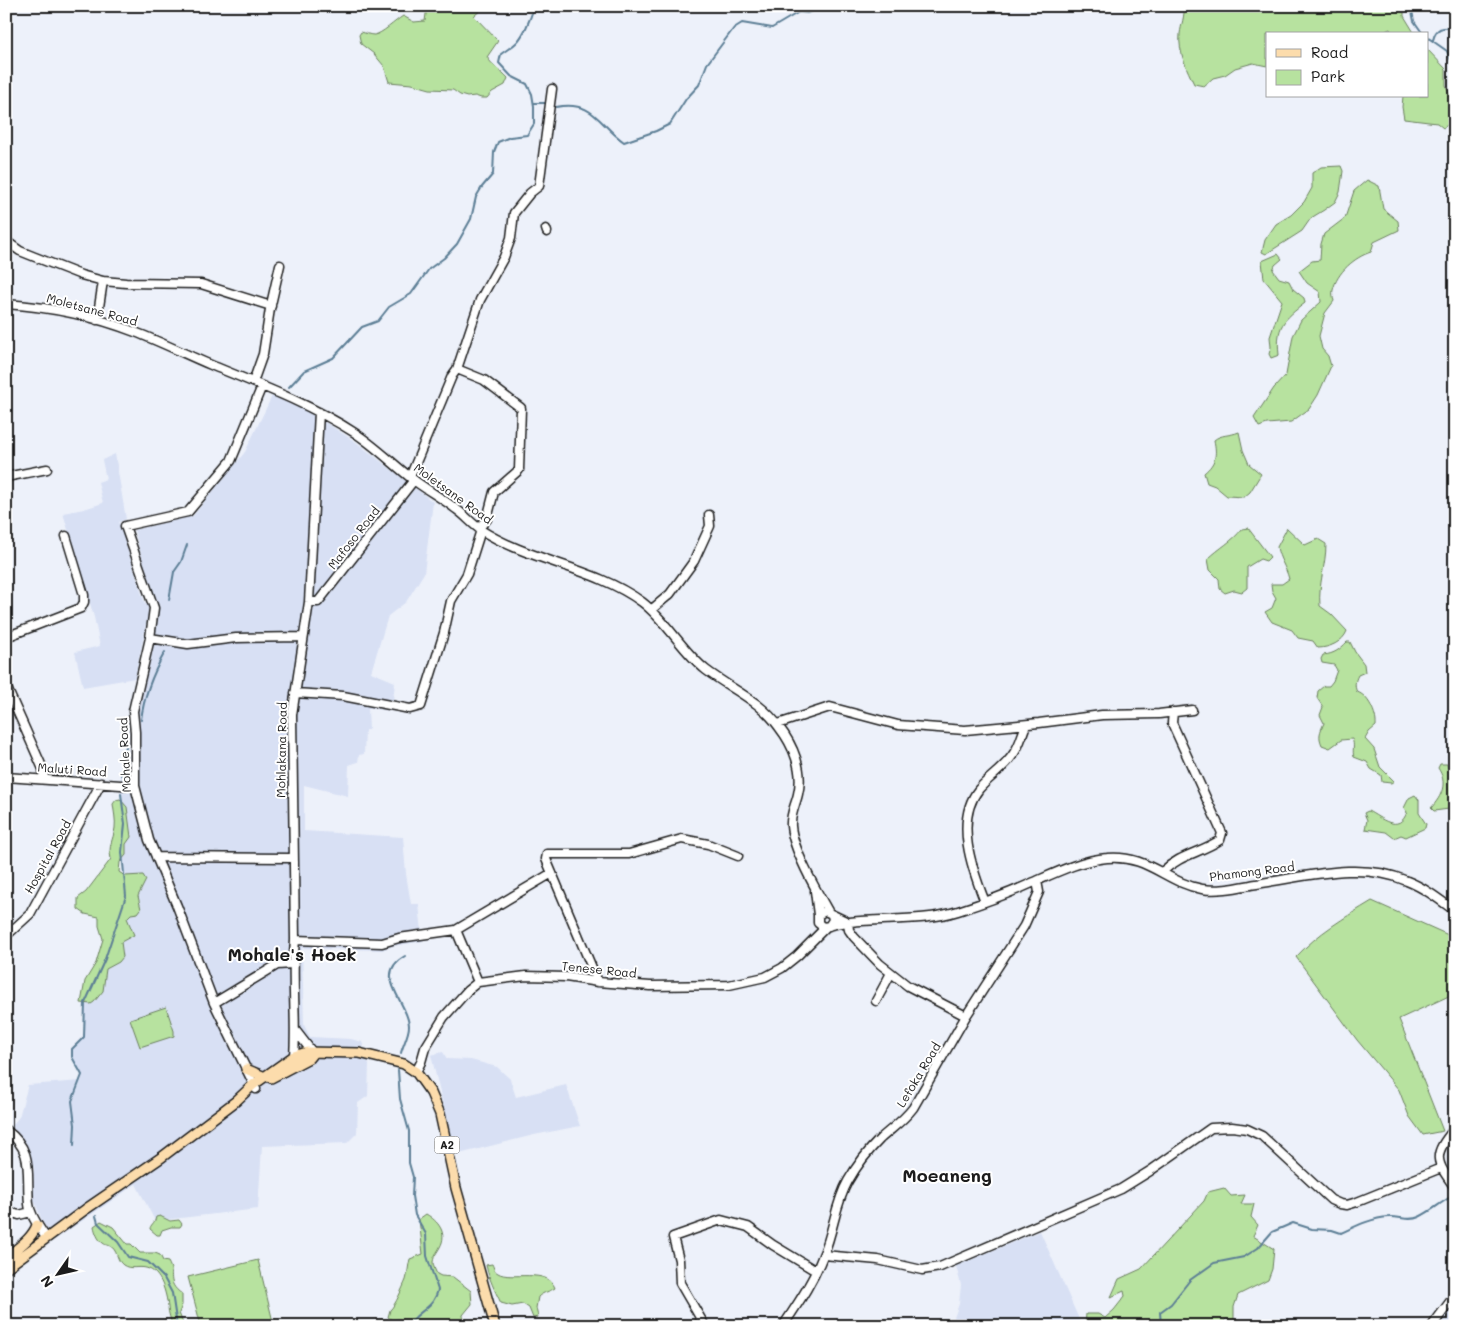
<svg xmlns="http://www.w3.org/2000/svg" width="1461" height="1332" viewBox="0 0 1461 1332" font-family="Mali,sans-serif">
	<rect width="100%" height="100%" fill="#edf1fa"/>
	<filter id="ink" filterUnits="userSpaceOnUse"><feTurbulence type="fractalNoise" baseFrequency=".02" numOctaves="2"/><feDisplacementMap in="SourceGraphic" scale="10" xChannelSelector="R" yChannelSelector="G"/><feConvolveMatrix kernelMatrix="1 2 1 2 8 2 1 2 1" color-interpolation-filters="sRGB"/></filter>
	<g filter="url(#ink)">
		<path fill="#d8e0f4" d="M272,396L309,412L356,442L433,502L424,573L406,602L388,616L371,672L395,682L392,711L368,708L369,730H365L364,754L359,755L358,762L349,765L348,796L304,785V831L403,837L406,874L411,904H419L423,941L393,946L382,950L302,948L304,1025L310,1037L351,1039L362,1042L369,1064L368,1096L358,1103L357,1133L347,1143L262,1146L258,1209L155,1221L136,1184L54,1240L42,1221L33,1197L34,1169L27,1145L19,1135L10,1128L19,1117L28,1085L81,1081L82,1075L72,1057V1049L84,1037L85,1003L126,896L122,852L124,808L121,794V775L139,774L138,710L156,636V606L134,530L193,516L245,452Z
			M115,454L126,519L119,522L145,604H148V615L135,678L83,687L75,652L100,646L94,617L63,513L84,509L103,503L98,482L106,479L102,460Z
			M443,1052L447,1059L471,1060L497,1067L510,1079L516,1097L566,1085L580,1126L534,1135L455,1155L431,1055Z
			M1040,1231L1082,1326H951L959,1304L961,1285L956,1266Z
			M1455,1301V1326H1436Z"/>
		<path fill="#b7e29f" stroke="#6a7f5e" d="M428,6H489L483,8L474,16L498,41L487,57C494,68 500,69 508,78L505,85L492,92L487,98H481L475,96L467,97L460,95L453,90L430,89L412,84L389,82L384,66L374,54L361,44L359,35L361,32C365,33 370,35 374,35C382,34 395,21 403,16L414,22L425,21L427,7Z
			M1184,6H1404V16L1415,34H1393L1390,29L1379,34H1267V66L1253,63L1235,68L1225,75L1213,78L1204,86L1194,84C1187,69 1178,52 1180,34C1181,25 1185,16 1184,6Z
			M1427,49L1446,69V85L1452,102V122L1443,128L1437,123L1404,119L1402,107L1403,96H1427Z
			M1341,166L1343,171L1340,192L1335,202L1324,210L1311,218L1302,231L1266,254L1262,252L1265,240L1276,224L1291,215L1304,202L1312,188V173L1321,167Z
			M1367,180L1379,186L1383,209L1398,221L1399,230L1374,242L1371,252C1355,257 1337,272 1333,290C1332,293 1333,298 1334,301L1325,313L1319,336L1322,349L1328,356L1331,366L1318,395L1309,409L1291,422L1267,424L1259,427L1254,418L1274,388L1286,375L1293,336L1301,320L1321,302L1320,292L1307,283L1299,271L1312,261L1320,260L1321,244L1324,234L1345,218L1354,191Z
			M1278,254L1282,259L1275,265L1273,270L1279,278L1289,281L1293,289L1304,298L1305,303C1283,320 1276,326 1279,355L1271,358L1269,354L1271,347L1270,337L1282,301L1264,279L1262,261Z
			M1239,432L1243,450L1249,464L1261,474L1250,492L1244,497L1227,496L1215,486L1207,483L1204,473C1216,463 1217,455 1214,440C1221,434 1230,436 1239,432Z
			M1248,528L1270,557L1266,561L1260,559L1247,567V588L1242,592L1234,590L1225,593L1220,589L1219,579L1210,570L1208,559C1219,548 1233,541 1242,529Z
			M1287,528L1305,545L1318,539L1326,544C1326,566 1318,583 1320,606L1331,614L1347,631C1343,642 1329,648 1318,648L1313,641L1298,638L1292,630L1272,622L1265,612L1272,608L1276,598L1272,591L1271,584H1282L1289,579C1286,567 1279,559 1277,547Z
			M1347,642H1350L1355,652L1364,664L1365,672L1358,675C1355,681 1354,686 1357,692C1368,695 1377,714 1376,726L1369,732L1365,739L1374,749L1380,767L1394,781L1391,783L1382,782L1381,775L1371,769L1367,762L1354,757C1352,751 1355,745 1352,739L1341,740L1330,748L1322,745C1318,736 1320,732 1324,723L1320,715L1323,707L1317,698L1318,691L1324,686H1329L1333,681L1337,670L1334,665L1322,663L1321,659L1323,655C1335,654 1340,649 1347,642Z
			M1440,764H1447L1448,768L1455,767V805L1449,809L1434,811L1431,808C1442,796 1448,783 1438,768Z
			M1415,795L1419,800V813L1426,824L1425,828L1406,837L1401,835L1394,838L1386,832L1365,829L1367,820L1364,813L1368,811C1380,817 1399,835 1407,812L1404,808L1409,798Z
			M120,799L127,807L131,837L126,844V855L120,862L119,872L125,876L143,875L146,880L138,896L141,909L138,913L131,914L127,918L134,935L121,942L123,957L119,962L106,969L103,991L94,1002L91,1004L81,1003L85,981L96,963L103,939L99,926V917L85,914L78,909V898L86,892L111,859C108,845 113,841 115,828C116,820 114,812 113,804L116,800Z
			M1372,901L1455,938V995H1451L1399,1019L1443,1131L1423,1135L1409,1116L1399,1090L1357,1040L1296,957C1318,933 1344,918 1372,901Z
			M166,1007L174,1031V1036L140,1047L130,1019Z
			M1224,1188L1231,1196L1245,1195L1241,1204H1254L1251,1217L1258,1225L1253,1236L1274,1249L1272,1269L1268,1280L1238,1295L1234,1307V1321L1226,1319L1219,1326H1085L1086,1314H1098L1105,1318L1114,1310L1125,1296L1124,1291L1111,1297L1119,1279L1141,1269L1204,1201L1208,1192Z
			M426,1214C438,1221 448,1233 440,1247C437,1253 434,1255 433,1262C433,1266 435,1270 437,1274L441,1276L453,1277L471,1291L472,1304L463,1315L464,1326H410L399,1319L392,1320L388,1317L390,1310C395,1306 403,1287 406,1280C408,1274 408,1266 410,1259L423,1254L419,1219Z
			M160,1216L170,1221L179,1220L182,1224L180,1227H171L162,1230L160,1235H157L150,1229C150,1225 155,1223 156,1217Z
			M101,1221L113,1227L127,1244H131L140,1253H155L160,1255L163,1261L168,1262C176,1275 165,1282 182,1294V1305L179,1313L184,1326H172C171,1319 168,1313 168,1307C166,1294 162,1272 146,1268C138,1266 130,1270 123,1265C116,1260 118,1250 110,1246C106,1244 107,1246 103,1243C98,1240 95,1232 94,1226Z
			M258,1260L274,1326H201L188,1277Z
			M492,1264C494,1268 494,1271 498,1273C510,1281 548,1267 555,1288C549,1292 543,1292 538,1297L536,1308L538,1317L533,1318L529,1308L523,1304L512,1306L501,1303C495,1291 489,1279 486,1265Z"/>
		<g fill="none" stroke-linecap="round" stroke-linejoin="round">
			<path stroke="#5c7e95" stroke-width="2" d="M1411,6L1414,21L1423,34
				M1427,37L1447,51L1455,70
				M1433,40C1436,27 1442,27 1455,28
				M534,103H546
				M556,107C594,100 598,124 624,142L656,131L670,124L686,99L699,85L707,64L734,28L742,23L772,28L799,12L807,13L825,6
				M289,387L304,371L333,358L362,327L378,321L389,307L411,294L429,269L444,258L457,244L471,219L476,197L482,187L493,174L494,152L498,142L510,137L527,135L534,124V106L532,94L527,84L511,76L499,63L501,54C515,44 518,44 526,28C529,20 532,16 533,8L531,6
				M169,600L174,572L181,562L187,545
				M141,720C144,695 153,673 165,652
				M121,775L126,746
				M401,1053C403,1045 409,1034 409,1026C409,1003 371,975 405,956
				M398,1070L400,1099L409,1131V1163L413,1177L412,1196L415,1215L426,1234L427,1256L438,1290C437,1294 435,1298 433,1301C426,1311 413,1315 409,1326
				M74,1145L75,1125L72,1101L82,1075L72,1057V1049L84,1037L85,1003L105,959L126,896L122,852L125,824L121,794
				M96,1216L98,1223L118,1242L128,1257L148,1262L164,1278L172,1293L177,1326
				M1161,1326L1160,1312L1171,1304L1190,1280L1214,1263L1244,1257L1258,1248L1272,1232L1293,1223L1312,1229L1332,1230L1341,1233C1356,1226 1372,1218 1389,1217C1399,1216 1409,1222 1419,1217C1430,1212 1439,1204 1449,1198"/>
			<g stroke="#1c1c1c" stroke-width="11">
				<path id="minor" d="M546,229L547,232
					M6,241L20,251L35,257L81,275L103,281L126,283L201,284L271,306
					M6,304C50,307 94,316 135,332C161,342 185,354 211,365C260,385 310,404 355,433C375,446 392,463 411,478C425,489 442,498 456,509C465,515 472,524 481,530C531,562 594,567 642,602C667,621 682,651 706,670C731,689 761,701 779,727C793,745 804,770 798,794C796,804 790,814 791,826C793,850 816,890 828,911
					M97,320L103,281
					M457,369L484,380L521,408L519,470L494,492L487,519L479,528
					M253,382L263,354L270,309L280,265
					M6,477L47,469
					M410,477L452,376L457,369L480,300L504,257L511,238L514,213L530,193L539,186L552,89
					M309,602H318L414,480
					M651,610L670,594L694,561L710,526L709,515
					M6,637L81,608L84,602V595L66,536
					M150,638L188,644L236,638L303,637
					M6,686L43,769L44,779
					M295,693L343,696L410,709L421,706L444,633L451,601L467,574L481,530
					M778,724L830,707L898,725L965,730L1039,723L1102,715L1159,714L1192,710
					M6,777L135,786
					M156,857L293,858
					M1162,872C1181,854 1200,853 1220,840L1222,833L1172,723L1173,712
					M815,891L818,915
					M985,902C972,869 954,820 979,789C990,776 1006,767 1014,753C1020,745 1022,734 1026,725
					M832,915L833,920L829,926L823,927L818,923V915L825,911L848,922
					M848,922L849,930L854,937L880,964L908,986L966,1016
					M831,925C837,924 843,922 850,922C886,918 923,922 958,911C983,903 1008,894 1032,883C1055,873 1081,860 1107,858C1147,854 1167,883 1202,889C1221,892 1243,886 1262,883C1309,876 1362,861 1407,881C1425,888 1440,900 1455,911
					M456,930L478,982
					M6,936L30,914L101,783
					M295,940L382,943L399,938L456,930L552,873
					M598,982L546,859L547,854H629L682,839L708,844L738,856
					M876,1001L891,973
					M214,1003L277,965L293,964
					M296,1031L313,1053
					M295,1060L294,1056C297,1017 291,979 295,940L292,715L309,602L319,412
					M416,1072L421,1062L425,1048L444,1017L468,990L478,982L526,976L566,977L598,982L650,986L729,985L765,977L782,968L797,956L825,928
					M256,1089L214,1003L177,906L149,840L135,786V732L133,711L150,638L154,608L125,526L188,512L231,461L262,386
					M1455,1128C1432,1156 1435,1160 1455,1188
					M6,1130C35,1151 26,1173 29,1204C30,1216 40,1228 46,1238
					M6,1211L19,1215L31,1212
					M824,1255L878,1260L922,1270L940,1267L1121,1189L1150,1171L1211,1128L1232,1127L1247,1129L1262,1136L1331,1200L1340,1204L1347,1205L1357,1202L1441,1168
					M705,1326L680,1283L679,1260L673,1237L721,1220L748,1227L773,1245L816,1271
					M783,1326C799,1302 814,1280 824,1253C834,1229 835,1204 848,1181C856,1167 868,1151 880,1139C892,1128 903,1121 913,1108L966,1016L1024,926L1039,892L1037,881
					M1432,1326L1455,1295"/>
			</g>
			<g stroke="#1c1c1c" stroke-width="12">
				<path id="major" d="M246,1069L265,1077
					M271,1078L309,1058L313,1053
					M6,1258C17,1248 32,1239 37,1225
					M6,1268L86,1209L162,1157L236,1101L253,1085L294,1056L307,1052L359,1053L404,1064L416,1072L431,1093L440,1114L456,1188L495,1326"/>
			</g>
			<use href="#minor" stroke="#fff" stroke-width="8"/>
			<use href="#major" stroke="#fcdcac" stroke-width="9"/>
		</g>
	</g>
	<g text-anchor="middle" stroke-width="4" stroke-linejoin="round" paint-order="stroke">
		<rect fill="#fff" stroke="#606060" stroke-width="1" x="434.5" y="1136.5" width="25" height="17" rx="4"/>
		<g font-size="11" font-weight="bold" fill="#1c1c1c">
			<text x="447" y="1149">A2</text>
		</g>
		<g font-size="12" fill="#1c1c1c" stroke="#fff">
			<text transform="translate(92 310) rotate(15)" y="4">Moletsane Road</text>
			<text transform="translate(453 494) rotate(36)" y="4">Moletsane Road</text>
			<text transform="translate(354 538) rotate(-52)" y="4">Mafoso Road</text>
			<text transform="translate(282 750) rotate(-89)" y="4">Mohlakana Road</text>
			<text transform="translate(125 755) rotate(-93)" y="4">Mohale Road</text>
			<text transform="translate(72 770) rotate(4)" y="4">Maluti Road</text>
			<text transform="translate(48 857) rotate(-61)" y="4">Hospital Road</text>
			<text transform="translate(1252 872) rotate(-7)" y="4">Phamong Road</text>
			<text transform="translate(599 970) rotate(6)" y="4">Tenese Road</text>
			<text transform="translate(919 1075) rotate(-59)" y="4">Lefoka Road</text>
		</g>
		<g font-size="18" font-weight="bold" fill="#1c1c1c" stroke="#fff">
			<text x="292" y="961">Mohale's Hoek</text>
			<text x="947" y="1182">Moeaneng</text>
		</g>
	</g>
	<rect width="1461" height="1332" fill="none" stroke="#fff" stroke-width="25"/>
	<rect x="12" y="12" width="1436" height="1307" fill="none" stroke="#1c1c1c" stroke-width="2" filter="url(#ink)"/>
	<rect x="1266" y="32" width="162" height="65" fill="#ffffff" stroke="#a4a4a4"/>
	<rect x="1276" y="49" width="25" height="8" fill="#fcdcac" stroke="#a4a4a4"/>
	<text x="1311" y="58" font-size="15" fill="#1c1c1c">Road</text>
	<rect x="1276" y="70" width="25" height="15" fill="#b7e29f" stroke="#a4a4a4"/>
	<text x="1311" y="82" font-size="15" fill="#1c1c1c">Park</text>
	<g transform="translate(58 1274) rotate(236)" stroke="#ffffff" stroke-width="4" paint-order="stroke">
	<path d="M0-4L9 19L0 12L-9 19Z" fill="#1c1c1c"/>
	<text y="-8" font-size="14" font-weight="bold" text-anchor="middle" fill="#1c1c1c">N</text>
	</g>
</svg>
